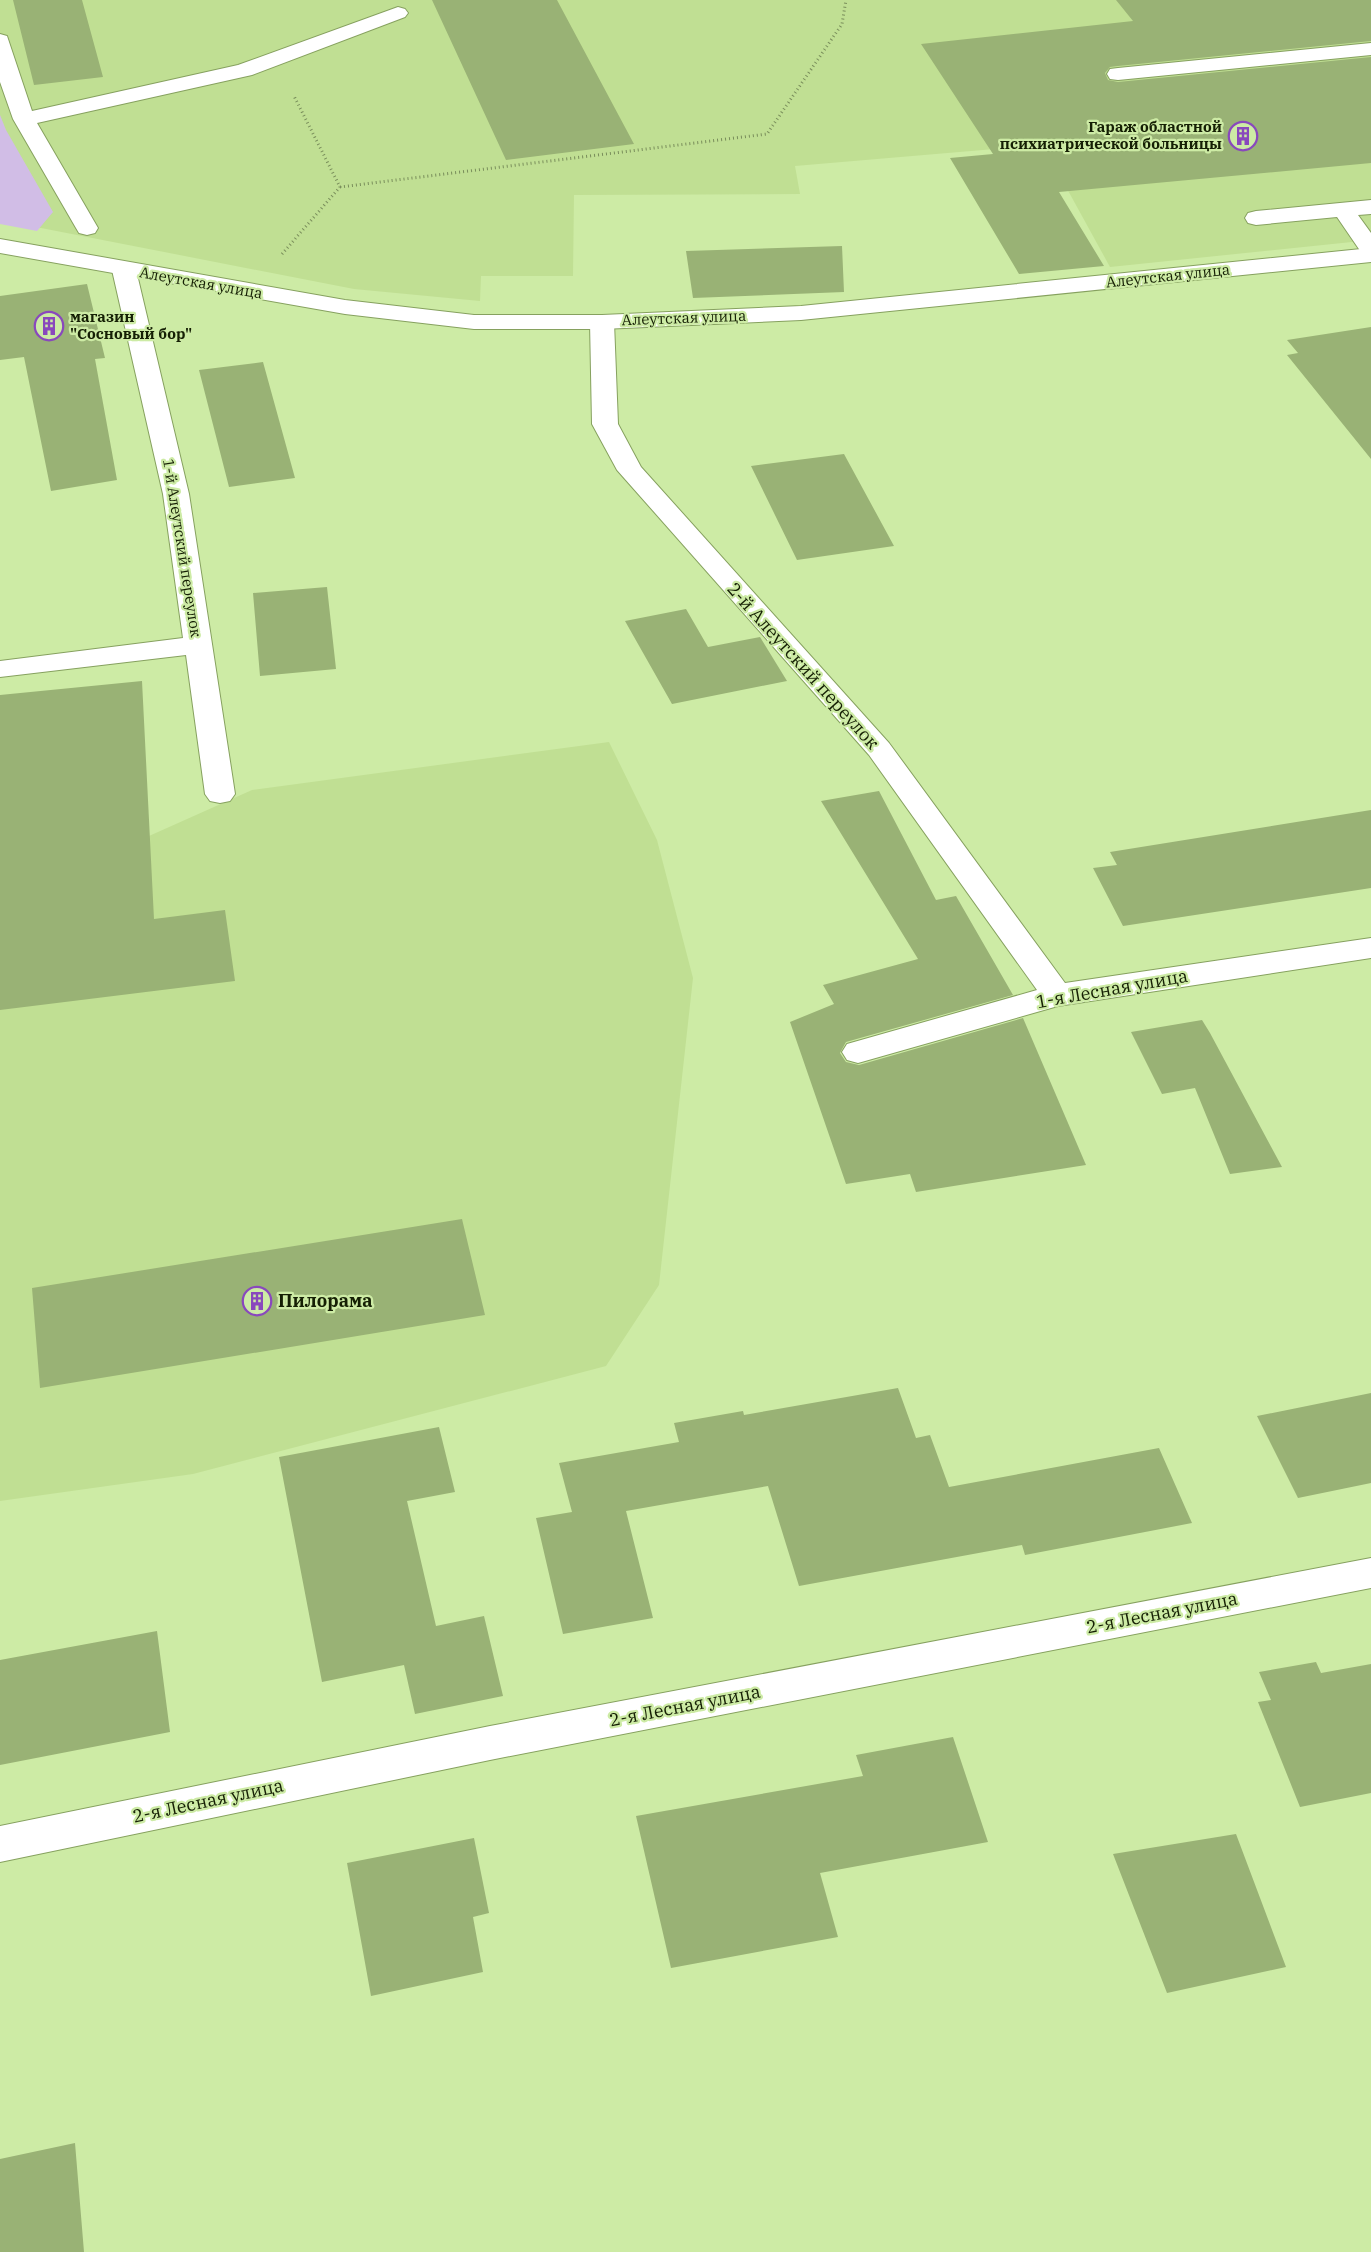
<svg xmlns="http://www.w3.org/2000/svg" width="1371" height="2252" viewBox="0 0 1371 2252" font-family="'IBM Plex Serif',serif">
	<rect width="100%" height="100%" fill="#cdeba5"/>
	<path fill="#c0df93" d="M0,0H1371V240L1110,267L1043,145L795,166L800,194L574,195L573,276H481L480,301L354,289L0,220Z
		M609,742L657,840L693,978L659,1285L606,1366L193,1474L0,1501V851L149,836L252,790Z"/>
	<path fill="#d1bde6" d="M0,115L6,130L53,212L37,231L0,224Z"/>
	<path fill="#99b275" d="M13,0H82L103,77L34,85Z
		M432,0H557L634,144L506,160Z
		M1116,0H1371V41L1118,66L1110,67L1105,73L1108,80L1118,82L1371,57V163L1059,192L1104,266L1019,274L950,158L993,154L921,44L1133,21Z
		M842,246L844,292L693,298L686,251Z
		M87,284L105,358L95,359L117,480L51,491L24,357L0,360V296Z
		M1371,327V459L1287,355L1298,353L1287,340Z
		M263,362L295,478L229,487L199,370Z
		M844,454L894,546L797,560L751,466Z
		M327,587L336,669L260,676L253,593Z
		M686,609L708,647L760,637L787,681L672,704L625,621Z
		M142,681L154,919L225,910L235,981L0,1010V695Z
		M879,791L936,900L956,896L1013,995L846,1042L840,1053L846,1062L859,1065L1023,1018L1086,1165L916,1192L910,1174L846,1184L790,1022L834,1004L823,985L918,959L821,801Z
		M1371,810V888L1123,926L1093,868L1117,865L1110,852Z
		M1202,1020L1210,1033L1282,1167L1230,1174L1195,1088L1162,1094L1131,1032Z
		M462,1219L485,1315L40,1388L32,1288Z
		M898,1388L916,1438L930,1435L949,1487L1159,1448L1192,1523L1025,1555L1022,1545L799,1586L768,1486L626,1511L653,1618L563,1634L536,1518L572,1512L559,1463L679,1442L674,1423L743,1411L744,1415Z
		M1371,1393V1483L1298,1498L1257,1416Z
		M439,1427L455,1492L407,1501L436,1626L484,1616L503,1696L415,1714L404,1665L322,1682L279,1457Z
		M157,1631L170,1732L0,1765V1660Z
		M1316,1662L1321,1673L1371,1664V1793L1300,1807L1258,1702L1271,1700L1259,1672Z
		M953,1737L988,1842L820,1873L838,1937L671,1968L636,1816L863,1776L856,1755Z
		M1236,1834L1286,1967L1167,1993L1113,1854Z
		M474,1838L489,1913L473,1917L483,1972L371,1996L347,1863Z
		M75,2143L84,2252H0V2159Z"/>
	<g fill="none" stroke-linecap="round" stroke-linejoin="round">
		<g stroke="#86a15f" stroke-width="2">
			<path id="lane" d="M398,7L405,9L408,13L405,17L252,75L37,123L98,228L95,233L87,235L79,233L76,228L13,119L0,82V34L7,36L32,111L238,65Z
				M1371,43V55L1118,80L1110,79L1107,74L1110,69L1118,68Z
				M1371,200V214L1358,215L1371,233V257L1363,255L1337,217L1256,225L1248,223L1245,218L1248,213L1256,211Z"/>
		</g>
		<g stroke="#86a15f" stroke-width="2">
			<path id="street" d="M124,263L132,265L136,270L189,494L235,794L230,801L220,803L210,801L205,794L186,655L0,677V661L183,638L163,494L112,270L116,265Z
				M602,315L610,317L614,322L618,424L641,467L889,743L1065,983L1371,938V958L1058,1006L858,1063L847,1060L842,1052L847,1044L1037,990L869,755L617,470L592,424L590,322L594,317Z
				M1371,1558V1588L490,1760L0,1862V1826L490,1726Z"/>
		</g>
		<g stroke="#86a15f" stroke-width="2">
			<path id="secondary" d="M0,239L345,300L474,315H602L801,306L1371,248V262L801,320L602,329H474L345,314L0,253Z"/>
		</g>
		<path stroke="#798e5b" stroke-width="3" stroke-dasharray="1 3" stroke-linecap="butt" d="M340,187L767,134L842,24L846,0
			M282,254L340,187L294,96"/>
		<use href="#lane" fill="#fff" fill-rule="evenodd"/>
		<use href="#street" fill="#fff" fill-rule="evenodd"/>
		<use href="#secondary" fill="#fff" fill-rule="evenodd"/>
	</g>
	<defs>
		<g id="building-ring" transform="scale(1.5)"><circle r="9.5" fill="#cdeba5" stroke="#8948bd" stroke-width="1.5"/><path d="M-4-6H4V6H1V3H-1V6H-4ZM-2.5-4.3h1.7v1.8h-1.7ZM.8-4.3h1.7v1.8H.8ZM-2.5-1h1.7V.8h-1.7ZM.8-1h1.7V.8H.8Z" fill="#8948bd"/></g>
	</defs>
	<g fill-rule="evenodd">
		<use href="#building-ring" x="1243" y="136"/>
		<use href="#building-ring" x="49" y="326"/>
		<use href="#building-ring" x="257" y="1301"/>
	</g>
	<g text-anchor="middle" stroke-width="4.5" stroke-linejoin="round" paint-order="stroke">
		<g font-size="15" font-weight="bold" fill="#151f04" stroke="#cdeba5" text-anchor="end">
			<text x="1222" y="132">Гараж областной<tspan x="1222" dy="17">психиатрической больницы</tspan></text>
			<text x="70" y="322" text-anchor="start">магазин<tspan x="70" dy="17">"Сосновый бор"</tspan></text>
		</g>
		<g font-size="15" fill="#151f04" stroke="#cdeba5">
			<text transform="translate(1168 276) rotate(-6)" y="5">Алеутская улица</text>
			<text transform="translate(201 283) rotate(10)" y="5">Алеутская улица</text>
			<text transform="translate(684 318) rotate(-2)" y="5">Алеутская улица</text>
			<text transform="translate(182 548) rotate(81)" y="5">1-й Алеутский переулок</text>
		</g>
		<g font-size="18" fill="#151f04" stroke="#cdeba5">
			<text transform="translate(803 666) rotate(48)" y="6">2-й Алеутский переулок</text>
			<text transform="translate(1112 989) rotate(-10)" y="6">1-я Лесная улица</text>
			<text transform="translate(1162 1613) rotate(-11)" y="6">2-я Лесная улица</text>
			<text transform="translate(685 1706) rotate(-11)" y="6">2-я Лесная улица</text>
			<text transform="translate(208 1801) rotate(-12)" y="6">2-я Лесная улица</text>
		</g>
		<g font-size="18" font-weight="bold" fill="#151f04" stroke="#cdeba5" text-anchor="start">
			<text x="278" y="1307">Пилорама</text>
		</g>
	</g>
</svg>
